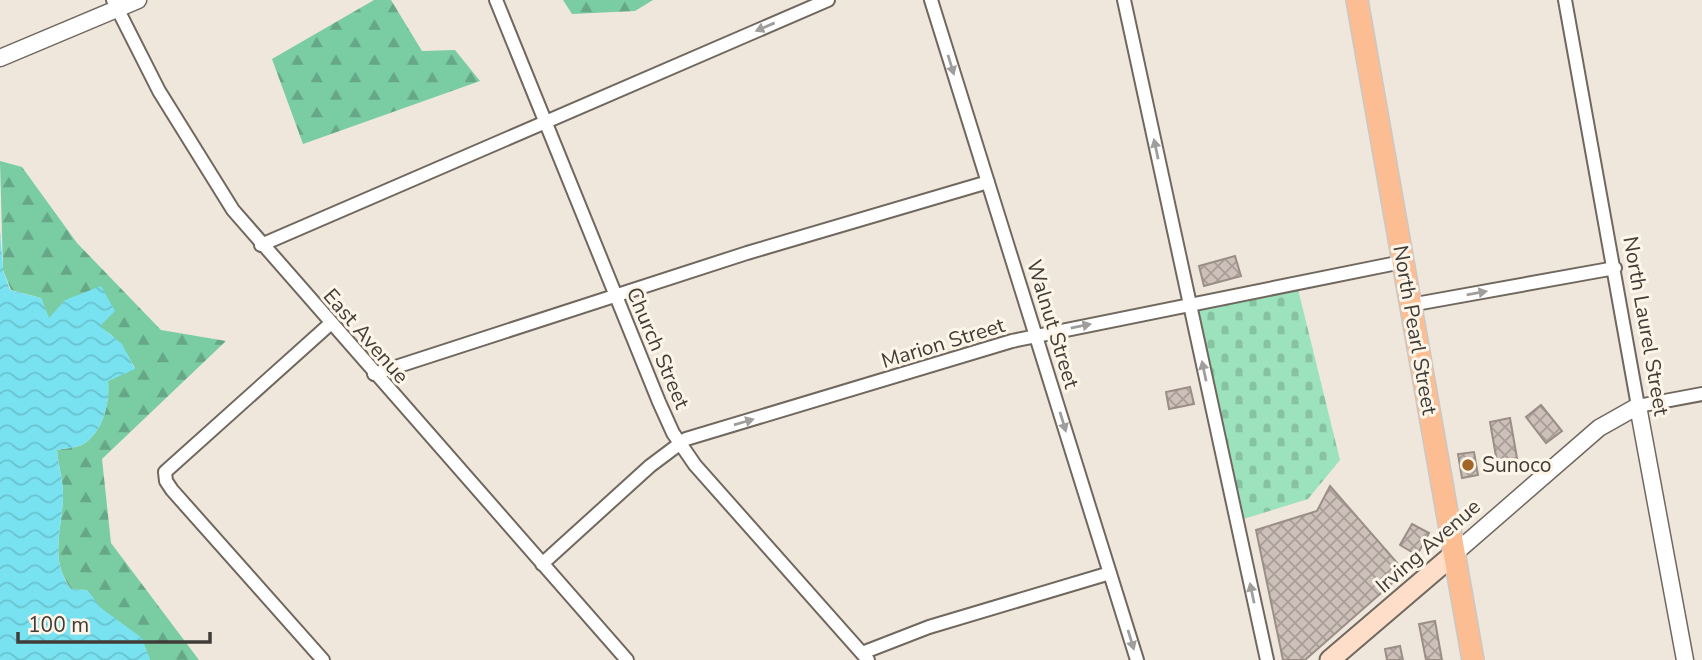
<svg xmlns="http://www.w3.org/2000/svg" width="1702" height="660" viewBox="0 0 1702 660" font-family="'Nunito Sans',sans-serif">
	<defs>
		<pattern id="forest-firs" width="22" height="20" patternUnits="userSpaceOnUse" patternTransform="scale(1.75)"><rect width="22" height="20" fill="#7acca3"/><path d="M5 1l3.5 6h-7zM16 11l3.5 6h-7z" fill="#65a786"/></pattern>
		<pattern id="cemetery-stones" width="16" height="16" patternUnits="userSpaceOnUse" patternTransform="scale(1.75)"><rect width="16" height="16" fill="#9be2bd"/><path d="M2 7V4a2 2 0 0 1 4 0v3zM10 15v-3a2 2 0 0 1 4 0v3z" fill="#87c3a3"/></pattern>
		<pattern id="water-waves" width="16" height="10" patternUnits="userSpaceOnUse" patternTransform="scale(1.75)"><rect width="16" height="10" fill="#78e2f1"/><path d="M0 5q4-4 8 0t8 0" fill="none" stroke="#69c3cf"/></pattern>
		<pattern id="building-cross-hatch" width="8" height="8" patternUnits="userSpaceOnUse" patternTransform="scale(1.75)"><rect width="8" height="8" fill="#cdc0b9"/><path d="M0 0l8 8M0 8l8-8" fill="none" stroke="#a89d97"/></pattern>
	</defs>
	<rect width="100%" height="100%" fill="#f0e7dc"/>
	<path fill="url(#forest-firs)" d="M374,0H391L422,51L455,50L480,81L303,144L272,59Z
		M563,0H653L635,11L572,14Z
		M0,161L22,167L77,243L161,330L226,341L102,459L111,543L199,660H150L141,638L100,608L87,590L71,589C48,558 63,529 63,494C63,479 58,464 57,450C66,448 78,448 85,443C104,430 110,401 108,381L135,368C111,322 97,325 49,319L41,298L11,290L3,270Z"/>
	<path fill="url(#cemetery-stones)" d="M1297,285L1340,460L1308,499L1237,521L1190,305Z"/>
	<path fill="url(#water-waves)" d="M0,229L3,270L10,290L41,298L49,318L65,300L101,286L115,311L100,326L122,344L135,369L108,381C110,401 104,430 85,443C78,448 66,448 57,450C58,464 63,480 63,494C63,528 48,559 71,589L87,590L101,608L142,638L150,660H0Z"/>
	<path fill="url(#building-cross-hatch)" stroke="#9a8e87" stroke-width="2" d="M1235,256L1241,276L1204,286L1199,266Z
		M1190,387L1194,404L1169,409L1166,392Z
		M1541,405L1562,431L1546,443L1526,417Z
		M1510,418L1517,458L1497,462L1490,422Z
		M1474,452L1478,475L1462,478L1458,454Z
		M1330,486L1405,572L1305,660H1283L1256,530L1317,511Z
		M1412,524L1429,533L1417,555L1400,545Z
		M1435,621L1442,660H1426L1419,624Z
		M1400,646L1403,660H1387L1385,649Z"/>
	<g fill="none" stroke-linecap="round" stroke-linejoin="round">
		<g stroke="#70685f" stroke-width="16">
			<path id="minor" d="M113,0L159,91L233,210L627,660
				M496,0L659,402L673,433L695,465L868,660
				M931,0L1137,660
				M1124,0L1267,660
				M1565,0L1638,406L1702,394
				M261,245L828,0
				M1410,305L1615,268
				M374,374L747,253L988,182
				M542,564L650,466L686,439L1012,341L1402,262
				M862,653L929,627L1110,573
				M323,660L172,490L166,481L165,472L330,324"/>
		</g>
		<g stroke="#70685f" stroke-width="19">
			<path id="tertiary" d="M0,58L138,0
				M1454,554L1599,428L1638,406L1685,660"/>
		</g>
		<g stroke="#70685f" stroke-width="23">
			<path id="secondary" d="M1330,660L1454,554"/>
		</g>
		<g stroke="#cac8c7" stroke-width="24">
			<path id="primary" d="M1357,0L1473,660"/>
		</g>
		<use href="#minor" stroke="#fff" stroke-width="12"/>
		<use href="#tertiary" stroke="#fff" stroke-width="16"/>
		<use href="#secondary" stroke="#fedec9" stroke-width="19"/>
		<use href="#primary" stroke="#fcbd92" stroke-width="21"/>
	</g>
	<defs><path id="oneway-solid" d="M-6-.8H1V-3.2L6.5 0L1 3.2V.8H-6Z" transform="scale(1.75)"/></defs>
	<g fill="#a09e9c">
		<use href="#oneway-solid" transform="translate(765 27) rotate(157)"/>
		<use href="#oneway-solid" transform="translate(951 65) rotate(73)"/>
		<use href="#oneway-solid" transform="translate(1156 149) rotate(-102)"/>
		<use href="#oneway-solid" transform="translate(1477 293) rotate(-10)"/>
		<use href="#oneway-solid" transform="translate(1081 326) rotate(-11)"/>
		<use href="#oneway-solid" transform="translate(1204 371) rotate(-102)"/>
		<use href="#oneway-solid" transform="translate(744 422) rotate(-16)"/>
		<use href="#oneway-solid" transform="translate(1063 422) rotate(73)"/>
		<use href="#oneway-solid" transform="translate(1252 593) rotate(-102)"/>
		<use href="#oneway-solid" transform="translate(1131 640) rotate(73)"/>
	</g>
	<circle fill="#a16627" stroke="#fef5e9" stroke-width="2.5" cx="1468" cy="465" r="7"/>
	<g text-anchor="middle" stroke-width="6" stroke-linejoin="round" paint-order="stroke">
		<g font-size="21" fill="#403c38" stroke="#fef5e9">
			<text transform="translate(1053 324) rotate(73)" y="7">Walnut Street</text>
			<text transform="translate(1646 326) rotate(80)" y="7">North Laurel Street</text>
			<text transform="translate(1415 330) rotate(80)" y="7">North Pearl Street</text>
			<text transform="translate(366 336) rotate(49)" y="7">East Avenue</text>
			<text transform="translate(943 343) rotate(-17)" y="7">Marion Street</text>
			<text transform="translate(658 348) rotate(67)" y="7">Church Street</text>
			<text transform="translate(1428 546) rotate(-41)" y="7">Irving Avenue</text>
		</g>
		<g font-size="21" fill="#403c38" stroke="#fef5e9" text-anchor="start">
			<text x="1482" y="472">Sunoco</text>
		</g>
	</g>
	<path d="M18 632v10h192v-10" fill="none" stroke="#403c38" stroke-width="3.5"/>
	<text x="28" y="632" font-size="21" fill="#403c38" stroke="#fef5e9" stroke-width="5" paint-order="stroke">100 m</text>
</svg>
